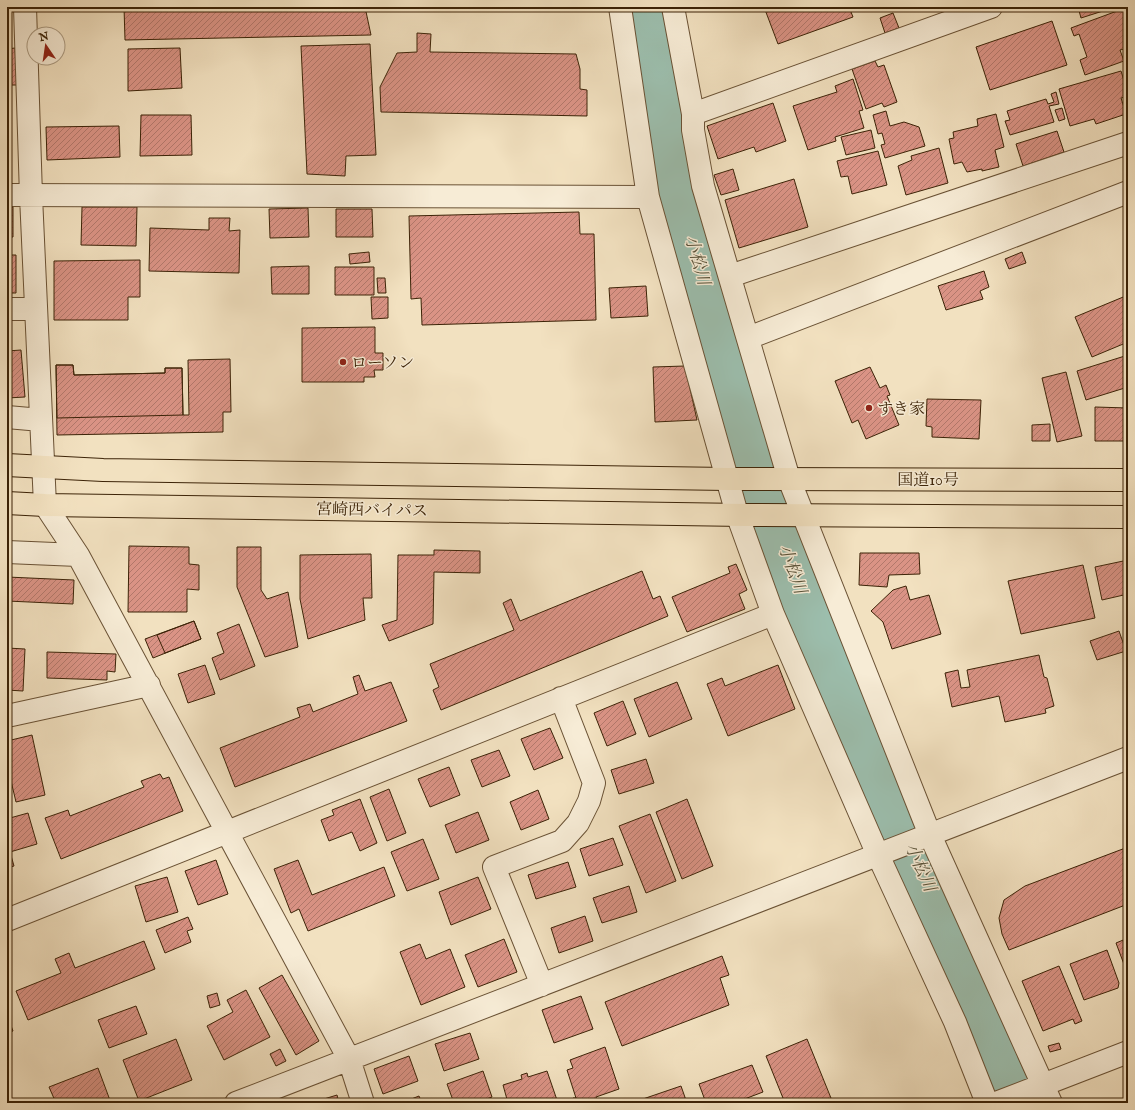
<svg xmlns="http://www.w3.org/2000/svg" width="1135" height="1110" viewBox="0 0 1135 1110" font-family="'IM FELL English','Noto Serif JP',serif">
	<defs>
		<pattern id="building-hatch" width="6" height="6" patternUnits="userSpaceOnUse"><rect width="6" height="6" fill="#da9385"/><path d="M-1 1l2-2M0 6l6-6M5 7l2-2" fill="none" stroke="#b2786b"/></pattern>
	</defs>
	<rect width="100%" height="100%" fill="#f2e1c0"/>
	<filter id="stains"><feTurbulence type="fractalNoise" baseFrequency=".005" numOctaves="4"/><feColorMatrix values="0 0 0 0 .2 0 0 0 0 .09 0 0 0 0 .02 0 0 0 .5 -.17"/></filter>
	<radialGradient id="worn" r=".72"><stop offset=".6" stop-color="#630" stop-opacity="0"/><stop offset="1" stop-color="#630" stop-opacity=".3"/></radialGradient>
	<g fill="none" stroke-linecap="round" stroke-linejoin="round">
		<path stroke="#9cbead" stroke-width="50" d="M650,7L661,110L673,169L737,402L792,572L1024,1103"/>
	</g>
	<path fill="url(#building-hatch)" stroke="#3c2307" d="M124,7H365L371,35L125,40Z
		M764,7H849L853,17L778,44Z
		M941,7H956L943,11Z
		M1078,7H1105L1106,10L1081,18Z
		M1128,7V48L1120,50L1124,61L1085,75L1080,60L1087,57L1079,34L1074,36L1071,28Z
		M893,13L899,28L885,33L880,18Z
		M1052,21L1067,65L990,90L976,47Z
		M417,33L431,34L430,52L576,54L580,69V89L587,90V116L381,112L380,87L397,53L417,52Z
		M370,44L376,155L346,156L345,176L307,174L301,46Z
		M15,48L17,85H7V49Z
		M180,48L182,88L128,91V49Z
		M875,61L878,67L884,65L897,102L884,107L882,103L866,109L852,69Z
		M1121,71L1128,94V96L1121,98L1126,114L1096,124L1094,119L1070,126L1059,89Z
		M853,79L863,110L859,111L864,128L835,137L836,141L808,150L793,106L837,92L835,86Z
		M1056,92L1059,104L1049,106L1054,122L1010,135L1005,121L1010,120L1007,111L1046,99L1048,104L1054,102L1051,94Z
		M773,103L786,141L756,152L754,147L718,159L707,126Z
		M1062,108L1065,119L1059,121L1055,110Z
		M886,111L890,126L904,122L919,127L925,146L885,158L881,145L885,144L882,133L878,134L873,115Z
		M996,114L1004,147L995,150L999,167L982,171V169L967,172L962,162L954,164L949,139L954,138L953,132L978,126L977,119Z
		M141,115H191L192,155L140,156Z
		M119,126L120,157L47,160L46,127Z
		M871,130L875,148L846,155L841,137Z
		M1057,131L1064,152L1023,166L1016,144Z
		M939,148L948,183L906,195L898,166L912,160L911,156Z
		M878,151L887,185L852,194L848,176L841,177L837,161Z
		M733,169L739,190L721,195L714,175Z
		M794,179L808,227L739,248L725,200Z
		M7,207H13V237H7Z
		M82,207H137L136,246L81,245Z
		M308,208L309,237L270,238L269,209Z
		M336,209H372L373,237H336Z
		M579,212L580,234H594L596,320L422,325L421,298L411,299L409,216Z
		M209,218H230L229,231L240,230L239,273L149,271L150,228L209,230Z
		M369,252L370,262L350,264L349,254Z
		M1022,252L1026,263L1009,269L1005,259Z
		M7,255H16V293H7Z
		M140,260V297H128V320H54V261Z
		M309,266V294H272L271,267Z
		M335,267H374V295H335Z
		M984,271L989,287L980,291L983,299L946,310L938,286Z
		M377,278H385L386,293H378Z
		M646,286L648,316L611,318L609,288Z
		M1128,295V342L1092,357L1075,317Z
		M371,297H388V318L372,319Z
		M375,327V353H383V370H374L375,377H364V382H302V328Z
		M21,350L25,397L7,398V351Z
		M1128,355V387L1086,400L1077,371Z
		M230,359L231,412H223V432L57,435L56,365H73L74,375L165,373V368H182L183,415H189L188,360Z
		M56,365H73L74,375L165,373V368H182L183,415L57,418Z
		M685,366L697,420L655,422L653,367Z
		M870,367L880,388L886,385L890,395L887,396L899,425L866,439L858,420L852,423L835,381Z
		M1066,372L1082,436L1057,442L1042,378Z
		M927,399L981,400L979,439L932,437V427L926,426Z
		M1095,407L1128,408V441H1095Z
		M1050,424V441H1032V425Z
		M129,546L189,547V564L199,565V590L187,589V612H128Z
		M237,547H261V590L267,599L288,592L298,647L265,657L237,587Z
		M434,550L480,551V573L434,572L433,624L389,641L382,625L397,620L398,555H434Z
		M860,553H919L920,574L889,575L887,587L859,585Z
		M371,554L372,598H363L365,620L308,639L300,599V555Z
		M1128,560V594L1102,600L1095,567Z
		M736,564L747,590L739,594L745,609L687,632L672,597L730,573L728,567Z
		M1083,565L1095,618L1021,634L1008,581Z
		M642,571L653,599L660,596L668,616L441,710L433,690L439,687L430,664L514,630L503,603L511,599L520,621Z
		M7,577L74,580L73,604L7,601Z
		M906,586L910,600L929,595L941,634L892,649L883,622L871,611L893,590Z
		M194,621L201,639L153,658L145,639Z
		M194,621L201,639L165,653L157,635Z
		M239,624L255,666L220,680L212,658L224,653L217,633Z
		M1119,631L1126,651L1097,660L1090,641Z
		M7,648L25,649L23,691L7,690Z
		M47,652L116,654L115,672L107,671V680L47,678Z
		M1039,655L1044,677L1047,678L1054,706L1045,709L1046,713L1005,722L999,696L952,707L945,673L958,670L961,688L970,687L967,670Z
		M205,665L215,694L188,703L178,674Z
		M778,665L795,709L728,736L707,684L722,678L725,686Z
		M359,675L365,691L391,682L407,721L235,787L220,748L300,717L297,708L310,704L313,712L358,694L353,677Z
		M677,682L692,719L649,737L634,699Z
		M623,701L636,734L607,746L594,713Z
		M550,728L563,758L534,770L521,739Z
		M32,735L45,795L16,802L7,764V741Z
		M499,750L510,776L482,787L471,760Z
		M646,759L654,783L619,794L611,770Z
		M449,767L460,795L430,807L418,779Z
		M160,774L163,779L169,777L183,811L61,859L45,818L68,810L70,816L144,787L141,781Z
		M389,789L406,833L387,841L370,797Z
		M538,790L549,819L521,830L510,802Z
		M360,799L377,843L360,851L352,832L329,841L321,820L334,815L332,810Z
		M687,799L713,866L682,879L656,812Z
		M478,812L489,840L456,853L445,825Z
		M28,813L37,844L10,852L14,866L7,868V826L12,824L10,818Z
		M650,814L676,881L646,893L619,826Z
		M613,838L623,865L589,876L580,849Z
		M423,839L439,879L407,891L391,852Z
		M1128,847V904L1009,950L1002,934L999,918L1004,900L1025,886Z
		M216,860L228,894L198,905L185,871Z
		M298,860L312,895L384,867L395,896L308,931L299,909L291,913L274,869Z
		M568,862L576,887L536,899L528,875Z
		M167,877L178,912L146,922L135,886Z
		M478,877L491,909L451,925L439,892Z
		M629,886L637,912L602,923L593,898Z
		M585,916L593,941L559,953L551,928Z
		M188,917L193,929L187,931L191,942L165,953L156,930Z
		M1128,938V975L1116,943Z
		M504,939L517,972L478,987L465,955Z
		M144,941L155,969L28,1020L16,991L61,973L55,959L69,953L75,968Z
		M420,944L426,959L450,949L465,987L421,1005L400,952Z
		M1107,950L1119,983L1118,988L1084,1000L1070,964Z
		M722,956L729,975L720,978L729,1005L622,1046L605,1002Z
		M1059,966L1082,1021L1075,1024L1073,1019L1043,1031L1022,981Z
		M282,975L319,1041L296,1055L259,988Z
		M246,990L270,1037L224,1060L207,1026L233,1012L227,1000Z
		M217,993L220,1005L210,1008L207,996Z
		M581,996L593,1029L554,1043L542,1010Z
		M136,1006L147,1034L109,1048L98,1020Z
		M7,1015L13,1031L7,1033Z
		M470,1033L479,1059L444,1071L435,1044Z
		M176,1039L192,1080L139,1101L123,1060Z
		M807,1039L833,1103H785L766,1056Z
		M1059,1043L1061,1049L1050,1052L1048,1046Z
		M605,1047L619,1089L596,1097L598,1103H574L573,1098H576L567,1070L573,1068L570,1060Z
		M280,1049L286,1061L276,1066L270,1054Z
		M409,1056L418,1081L383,1094L374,1069Z
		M752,1065L763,1092L734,1103H706L699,1084Z
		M98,1068L111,1103H56L49,1087Z
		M483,1071L492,1097L475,1103H454L447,1084Z
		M547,1071L558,1103H508L503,1085L522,1079L521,1075L527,1073L528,1077Z
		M681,1086L687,1103H638L637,1101Z
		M337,1095L339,1103H311Z
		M419,1096L422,1103H401Z"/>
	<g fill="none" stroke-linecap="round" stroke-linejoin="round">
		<g stroke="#6a5235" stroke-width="24">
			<path id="street" d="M25,7L31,196L45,505L78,555L349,1059L363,1103
				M620,7L648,197L737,514L773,614L878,855L955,1022L987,1103
				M673,7L693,114V130L703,186L789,479L930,835L1051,1103
				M693,114L991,7
				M7,195L648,197
				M730,276L1128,143
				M7,309H36
				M748,338L1128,192
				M7,417L41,420
				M7,552L78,555
				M7,716L149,685
				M7,920L773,614
				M542,985L494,867L562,841L578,823L589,801L594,783L561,698
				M236,1103L1128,758
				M996,1103L1128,1052"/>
		</g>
		<g stroke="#3c2307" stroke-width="24">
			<path id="highway" d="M7,465L103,470L727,479L1128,480
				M7,503L45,505L744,515L1128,517"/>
		</g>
		<use href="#street" stroke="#f7ecd6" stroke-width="22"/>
		<use href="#highway" stroke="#f2e1c0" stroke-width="22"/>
	</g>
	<g fill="#8f2418" stroke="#f7ecd6" stroke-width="1.5">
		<circle cx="343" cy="362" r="4"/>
		<circle cx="869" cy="408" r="4"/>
	</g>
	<g text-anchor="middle" stroke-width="3" stroke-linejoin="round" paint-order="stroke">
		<g font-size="16" fill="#3c2307" stroke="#f7ecd6" text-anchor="start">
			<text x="351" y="368">ローソン</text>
			<text x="877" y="414">すき家</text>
		</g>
		<g font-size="16" fill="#3c2307" stroke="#f7ecd6">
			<text x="928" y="485">国道10号</text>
			<text transform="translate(372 509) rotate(1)" y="6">宮崎西バイパス</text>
		</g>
		<g font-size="17" font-style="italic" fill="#595239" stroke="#f7ecd6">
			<text transform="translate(698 260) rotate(74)" y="6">小松川</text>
			<text transform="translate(793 569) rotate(70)" y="6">小松川</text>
			<text transform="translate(921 867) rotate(66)" y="6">小松川</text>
		</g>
	</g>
	<rect width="1135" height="1110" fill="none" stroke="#f2e1c0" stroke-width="24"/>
	<rect x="8" y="8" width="1119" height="1094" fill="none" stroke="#3c2307" stroke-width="2"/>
	<rect x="12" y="12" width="1111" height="1086" fill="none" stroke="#3c2307"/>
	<g transform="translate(46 46) rotate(347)"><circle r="19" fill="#f7ecd6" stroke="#ac9c83"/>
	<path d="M0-3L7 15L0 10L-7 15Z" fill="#8f2418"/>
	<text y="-6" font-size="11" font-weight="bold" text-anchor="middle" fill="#3c2307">N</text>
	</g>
	<rect width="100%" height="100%" filter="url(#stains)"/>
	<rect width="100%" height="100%" fill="url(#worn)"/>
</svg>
